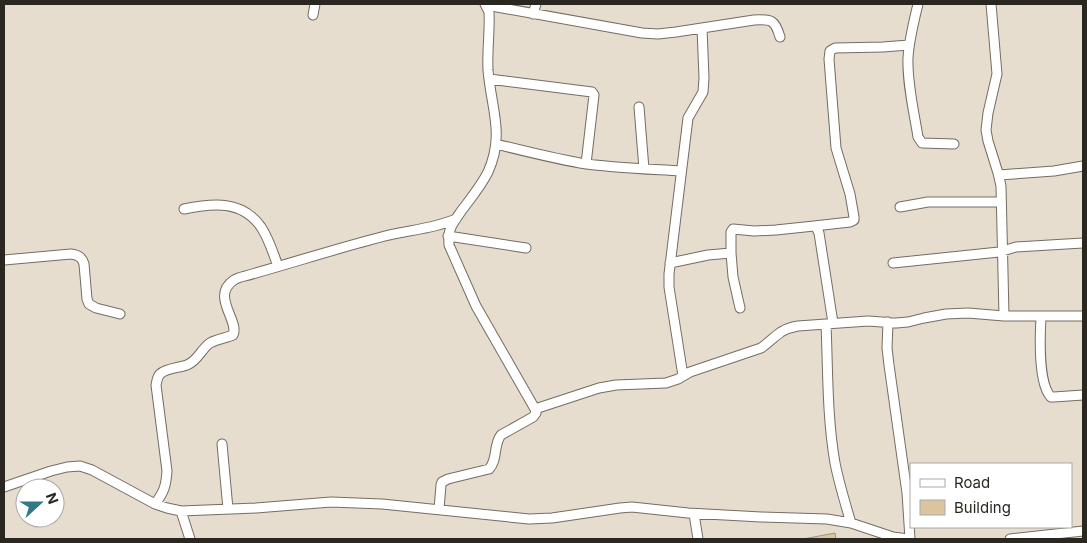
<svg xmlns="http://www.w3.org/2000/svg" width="1087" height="543" viewBox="0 0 1087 543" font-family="Inter,sans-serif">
	<rect width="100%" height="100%" fill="#e6ddcf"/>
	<path fill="#dbc59f" stroke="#9d9588" d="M835,533L836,539H803Z"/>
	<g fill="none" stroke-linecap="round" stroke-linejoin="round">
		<g stroke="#746d60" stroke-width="11">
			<path id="street" d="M918,4C914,21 909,40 908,58C907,83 914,112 918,137L922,143L954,144
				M991,4L997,74L988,113L986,130L988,141L998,173L1001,186L1004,316
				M486,5L642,33L658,34L676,32L754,20C772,19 775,20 780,37
				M533,14L536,4
				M313,15L315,4
				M489,79L592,92L594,95L586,164
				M639,107L644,169
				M496,144C524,151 552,158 580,163C613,168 648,169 681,171
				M999,175L1054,171L1083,166
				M900,207L928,202H1001
				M184,209C213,203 242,200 261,227C269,239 273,253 278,266
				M814,226L850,222L854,220V217L850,194L836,148L829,59L830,51L835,48L883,47L909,45
				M448,236L526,248
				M731,253L733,277L740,308
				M4,260L71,254C78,255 82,257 84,264L87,299L89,304L96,308L120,314
				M670,263L708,255L731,253V232L733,229L754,231L776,230L814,226L816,227L819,233L833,323
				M893,263L999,252L1016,247L1083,243
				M1041,317C1040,335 1038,384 1051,397H1054L1083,395
				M888,322L887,348L889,365L907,493L910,539
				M826,324C828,370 827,417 835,463C839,483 845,503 851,523
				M683,376L669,287V274L688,118L703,92L704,78L702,28
				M535,409L599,388L616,385L666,383L678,379L690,372L761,348C768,343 774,337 781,332C786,329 792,327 798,326L868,321L896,323L908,322L924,318L946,314L968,313L1004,316H1083
				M222,444L228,509
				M4,487L51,471L67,467L80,466L92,470L155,504L167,508L181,511L256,508L331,502L382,504L529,519L552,518L620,508L632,507L688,513L761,517L827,519L851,523L893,537L908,539
				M155,504C164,492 166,486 167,471L156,385C157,381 157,377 160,374C166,368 179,368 187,365C198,361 201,349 210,343C217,339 226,338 233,335C240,321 210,296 234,280C237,278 241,277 245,276C292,263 338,248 385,236C409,230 433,229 456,219
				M439,509L441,485L442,482L448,479L489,469C498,460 493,445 501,435L533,417L536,413L535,409L476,306L449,245C449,240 448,235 450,230C452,223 458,216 462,210C471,198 481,186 488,172C505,134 491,108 488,70C487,50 490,31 489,12L485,4
				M181,511L190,539
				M694,514L698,539
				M1010,539L1083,531"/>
		</g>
		<use href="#street" stroke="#fff" stroke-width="9"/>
	</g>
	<rect width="1087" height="543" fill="none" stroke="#2a2721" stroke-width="10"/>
	<rect x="910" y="463" width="162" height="65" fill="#ffffff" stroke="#aaa9a6"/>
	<rect x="920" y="479" width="25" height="8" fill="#ffffff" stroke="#aaa9a6"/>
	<text x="954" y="488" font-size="15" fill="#2a2721">Road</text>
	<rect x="920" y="500" width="25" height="15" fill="#dbc59f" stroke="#aaa9a6"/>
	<text x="954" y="513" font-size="15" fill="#2a2721">Building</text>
	<g transform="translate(40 503) rotate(69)"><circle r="24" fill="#ffffff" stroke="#aaa9a6"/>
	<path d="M0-4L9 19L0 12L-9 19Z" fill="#337886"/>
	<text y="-8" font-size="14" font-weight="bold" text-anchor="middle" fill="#2a2721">N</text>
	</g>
</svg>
